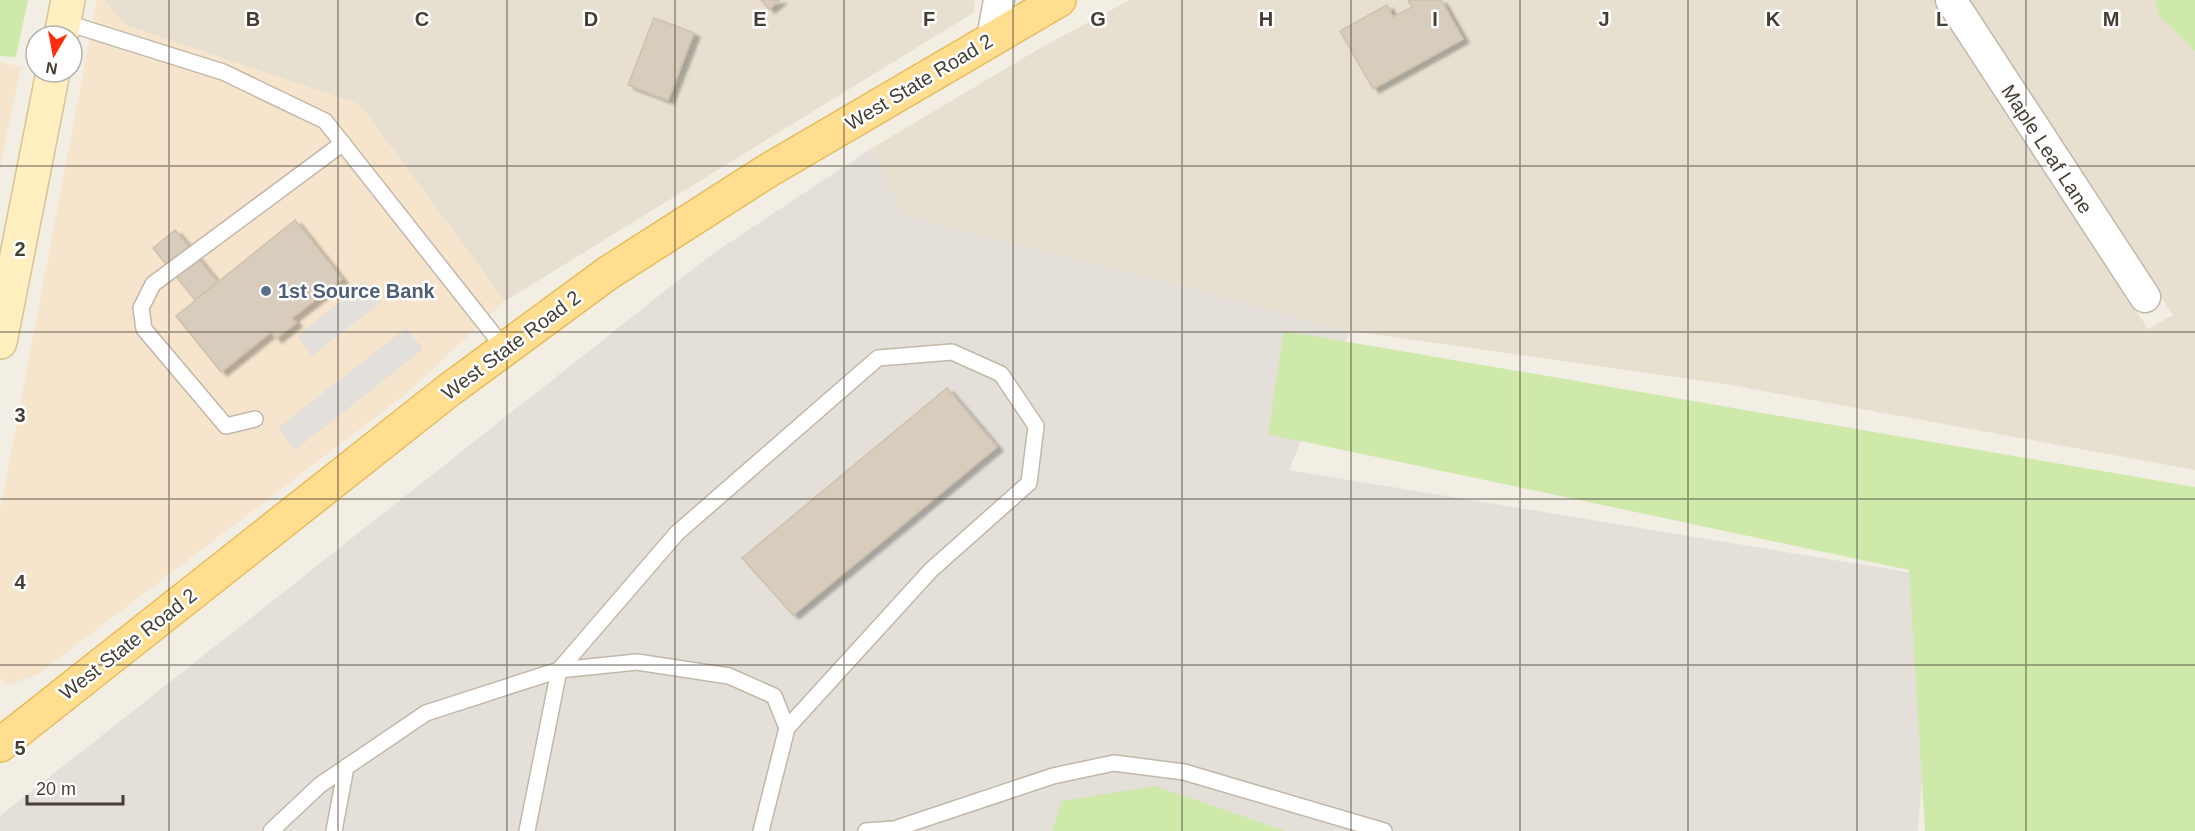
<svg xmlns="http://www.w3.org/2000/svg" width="2195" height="831" viewBox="0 0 2195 831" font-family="Arial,sans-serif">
	<defs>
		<filter id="shadow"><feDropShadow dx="6" dy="4" stdDeviation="1.5" flood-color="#0004"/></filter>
	</defs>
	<rect width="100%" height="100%" fill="#f3eee4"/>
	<path fill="#e7e0d1" d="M104,0H975L973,13L505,301L360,105L126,25Z
		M1130,0H1937L2148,329L2173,315L1964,0H2195V470L1725,384L1351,331L902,214L872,148L1042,47Z"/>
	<path fill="#f6e4cd" d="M97,0H104L126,25L360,105L505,301L405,395L38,674L8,685L0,679V511Z
		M0,62L21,67L0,167Z"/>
	<path fill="#e4dfd9" d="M872,148L902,214L1351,331L1334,361L1289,470L1937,577L1918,831H0V816L708,257Z"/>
	<path fill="#cee9aa" d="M0,0H28L16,57L0,56Z
		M2155,0H2195V51L2160,17Z
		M1284,331L2195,487V831H1925L1909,570L1268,434Z
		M1155,786L1286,831H1052L1062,801Z"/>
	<path fill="#e3e0dc" d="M365,282L381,302L312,356L297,336Z
		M406,328L423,349L295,450L278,428Z"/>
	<path fill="#d8ccbc" stroke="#d0c1ac" stroke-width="1.5" filter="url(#shadow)" d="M761,0H780L769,9Z
		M1408,0H1441L1463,39L1373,89L1340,31L1387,5L1393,17L1412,7Z
		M654,18L694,33L668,100L628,85Z
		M295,220L342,279L292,318L296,323L276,339L271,332L221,372L176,316Z
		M175,230L217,282L195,300L153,248Z
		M947,388L997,447L793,615L742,558Z"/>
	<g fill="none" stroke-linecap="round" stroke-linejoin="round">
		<g stroke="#c1b8a9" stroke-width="18">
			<path id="service" d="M64,22L223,72L325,121L505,349
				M255,419L226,426L144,329L141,308L153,284L343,143
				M271,831L320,785L426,713L559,670L637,662L729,676L774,696L787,728L761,831
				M334,831L346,767
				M527,831L559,670L677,533L878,358L952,352L1001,374L1036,426L1029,483L931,570L787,728
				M866,831L894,829L1053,776L1114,763L1184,772L1384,831"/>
		</g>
		<g stroke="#c1b8a9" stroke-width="33">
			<path id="minor" d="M1951,0L2145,297
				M992,38L999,0"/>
		</g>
		<g stroke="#d8c493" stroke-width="36">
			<path id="secondary" d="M61,36L68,0
				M0,342L53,72"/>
		</g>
		<g stroke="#e8bc5c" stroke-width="36">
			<path id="primary" d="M0,745L449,390L608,273L769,170L1059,0"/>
		</g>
		<use href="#service" stroke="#fff" stroke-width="15"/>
		<use href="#minor" stroke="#fff" stroke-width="30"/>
		<use href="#secondary" stroke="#ffefc1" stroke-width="33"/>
		<use href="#primary" stroke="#ffde90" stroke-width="33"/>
	</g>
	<path fill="none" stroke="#453e34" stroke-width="1.5" stroke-opacity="0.55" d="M169,0V831M338,0V831M507,0V831M675,0V831M844,0V831M1013,0V831M1182,0V831M1351,0V831M1520,0V831M1688,0V831M1857,0V831M2026,0V831M0,166H2195M0,332H2195M0,499H2195M0,665H2195"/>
	<circle fill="#5c6f8a" stroke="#fff" stroke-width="2" cx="266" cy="291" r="6"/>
	<g text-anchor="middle" stroke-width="5" stroke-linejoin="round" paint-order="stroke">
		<g font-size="20" fill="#453e34" stroke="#fff">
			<text transform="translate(919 82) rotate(-31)" y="7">West State Road 2</text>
			<text transform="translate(2047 149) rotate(57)" y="7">Maple Leaf Lane</text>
			<text transform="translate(511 345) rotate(-37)" y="7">West State Road 2</text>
			<text transform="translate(128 644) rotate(-38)" y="7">West State Road 2</text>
		</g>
		<g font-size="20" font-weight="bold" fill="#4e5e75" stroke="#fff" text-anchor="start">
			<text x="278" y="298">1st Source Bank</text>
		</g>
	</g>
	<g font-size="20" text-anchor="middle" font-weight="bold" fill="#453e34" stroke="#fff" stroke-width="5" stroke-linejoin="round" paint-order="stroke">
		<text x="253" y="26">B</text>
		<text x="422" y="26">C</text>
		<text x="591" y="26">D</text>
		<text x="760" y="26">E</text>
		<text x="929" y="26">F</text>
		<text x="1098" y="26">G</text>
		<text x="1266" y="26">H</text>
		<text x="1435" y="26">I</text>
		<text x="1604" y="26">J</text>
		<text x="1773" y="26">K</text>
		<text x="1942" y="26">L</text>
		<text x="2111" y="26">M</text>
		<text x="20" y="256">2</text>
		<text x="20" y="422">3</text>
		<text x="20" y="589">4</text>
		<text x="20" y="755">5</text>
	</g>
	<g transform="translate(54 54) rotate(190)"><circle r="28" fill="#ffffff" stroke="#b5b2ae" stroke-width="1.5"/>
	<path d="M0-4.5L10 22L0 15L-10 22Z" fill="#ff2f0e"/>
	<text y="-9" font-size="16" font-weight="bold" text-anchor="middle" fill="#453e34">N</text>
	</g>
	<path d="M27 795v9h96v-9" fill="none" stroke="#453e34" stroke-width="3"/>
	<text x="36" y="795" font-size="18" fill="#453e34" stroke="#ffffff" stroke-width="4.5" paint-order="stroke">20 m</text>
</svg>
